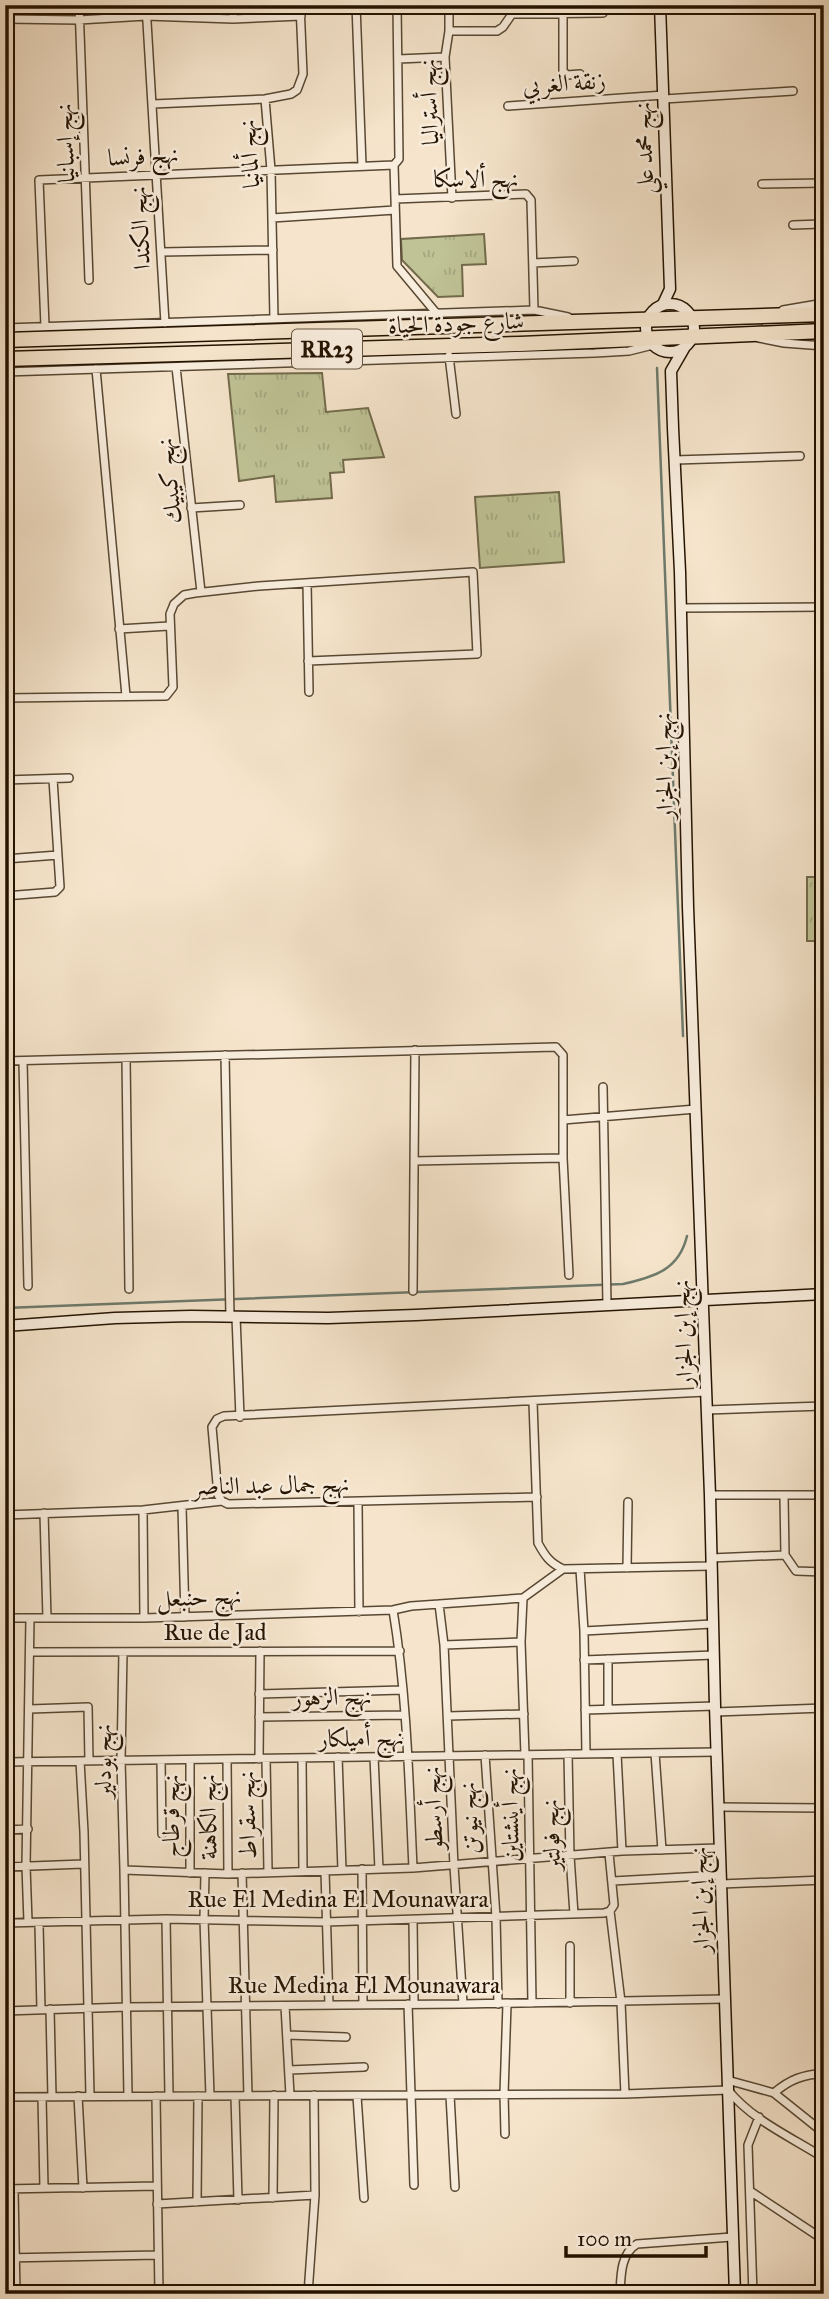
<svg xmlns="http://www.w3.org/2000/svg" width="829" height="2299" viewBox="0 0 829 2299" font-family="'IM FELL Great Primer',Amiri,serif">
	<defs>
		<pattern id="grass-tufts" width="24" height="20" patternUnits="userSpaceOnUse" patternTransform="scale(1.75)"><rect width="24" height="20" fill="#bfc396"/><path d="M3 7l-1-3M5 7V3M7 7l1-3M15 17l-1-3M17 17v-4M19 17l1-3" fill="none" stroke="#a4a780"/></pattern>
	</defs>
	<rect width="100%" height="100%" fill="#f6e5cc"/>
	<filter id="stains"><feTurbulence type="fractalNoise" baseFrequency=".00286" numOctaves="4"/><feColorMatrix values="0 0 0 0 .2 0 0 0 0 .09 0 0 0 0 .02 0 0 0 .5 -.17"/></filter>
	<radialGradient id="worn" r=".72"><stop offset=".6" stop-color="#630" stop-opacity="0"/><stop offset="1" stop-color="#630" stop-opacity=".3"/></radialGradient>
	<path fill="url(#grass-tufts)" stroke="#726b4b" stroke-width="2" d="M484,234L486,264L462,265L463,296L438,297L402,260L401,239Z
		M322,373L326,412L368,408L384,457L343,460L344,472L330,473L332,498L276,502L274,476L239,481L228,374Z
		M559,492L564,562L480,568L475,497Z
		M807,877H824V941H807Z"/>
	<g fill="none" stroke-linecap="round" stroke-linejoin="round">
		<path stroke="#6d7a6d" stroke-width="2.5" d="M657,368L683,1036
			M5,1308L623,1284C654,1277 679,1270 687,1236"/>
		<g stroke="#584833" stroke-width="10">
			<path id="street" d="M79,5L89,280
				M146,5L165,323
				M233,5V19
				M356,5L362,166
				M397,5L399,159L394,165L397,266L437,314
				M449,5V31L445,57L452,198
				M563,5V71L567,75L580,74
				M5,19L79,20L146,16L233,19L301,16
				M449,31H497L503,27L512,14H516L603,13
				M398,59L445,57
				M265,99L271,170L274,319
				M664,99L793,91
				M153,104L265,99L291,94L297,90L303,74L300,5
				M508,106L664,95
				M762,184L824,183
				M395,199L526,194L531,200L534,310
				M272,218L395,210
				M793,225L821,224L824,288
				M161,252L273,250
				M533,263L574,261
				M783,310L824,303
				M45,326L39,180L394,165
				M5,328L534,310L568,317
				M759,338L784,343L824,346
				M449,356L456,414
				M176,367L201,592
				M96,369L126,696
				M5,372L595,353L629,351L653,345
				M675,460L800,456
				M191,508L240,505
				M307,583L309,692
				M681,608L824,607
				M119,629L169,626
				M5,698L166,696L173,687L170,614L174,604L184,595L195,593L259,586L473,572L477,654L308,661
				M5,780L69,778
				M5,859L58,855
				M5,896L55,892L60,887L53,779
				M225,1055L230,1317
				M126,1058L129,1289
				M5,1061L556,1047L563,1055V1158L569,1275
				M23,1061L28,1286
				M603,1087L607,1305
				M563,1120L696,1109
				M414,1161L563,1158
				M413,1291L415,1050
				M236,1317L240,1417
				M533,1402L538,1543C545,1556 550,1563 563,1569L711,1566
				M707,1410L824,1406
				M710,1495H824
				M784,1496L785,1555
				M222,1501L218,1495L212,1427L217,1419L224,1416L706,1392
				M358,1503L359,1612
				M182,1507L185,1617
				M143,1510L144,1618
				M44,1513L47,1618
				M5,1515L143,1510L222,1501L228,1504L537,1497
				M711,1558L785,1555L796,1571L824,1572
				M627,1568L628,1502
				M580,1569L584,1631
				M523,1598L521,1642L525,1755
				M439,1604L444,1645
				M393,1610C407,1695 409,1782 413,1868
				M5,1618H144L393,1610L411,1606L523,1598L563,1569
				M30,1652L400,1651
				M123,1652L121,1760L124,1870
				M584,1660L714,1655
				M259,1694L403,1690
				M30,1709L88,1707L89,1761
				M608,1709V1659
				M585,1710L715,1706
				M715,1712L824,1708
				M448,1716L524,1714
				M259,1717L405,1715
				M655,1753L662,1850
				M568,1754L570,1856L574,1914
				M586,1754L584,1631L712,1624
				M617,1754L622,1851
				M485,1755L496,1917L498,2004
				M528,1755L532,2003
				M338,1757L342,1870
				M374,1757L379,1869
				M302,1758L303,1871
				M227,1759L228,1874
				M259,1759L260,1651
				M266,1759L268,1871
				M161,1760L162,1834
				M190,1760V1873
				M80,1761L84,1832L90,2096
				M5,1762L717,1752
				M720,1807L824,1808
				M5,1830L28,1829
				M5,1867L83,1864
				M362,1869L363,2005
				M325,1871L329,2005
				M205,1873L204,1919L210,2096
				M242,1873L248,2096
				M613,1881L721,1875
				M721,1884L824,1880
				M610,1911L621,2002L625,2094
				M166,1919L169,2096
				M413,1920L414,2004
				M28,1922L26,1866L30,1618
				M5,1923L166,1919L325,1922L604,1913L610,1911L614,1905L609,1853
				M39,1924L41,2010
				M570,2003V1946
				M408,2004L414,2185
				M463,2004L454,1866L444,1645L521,1642
				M285,2006L290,2095
				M50,2009L52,2097
				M5,2011L127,2007L463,2004L724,1999
				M287,2035L346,2037
				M289,2070L364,2067
				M727,2080L774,2093L824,2133
				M774,2093C790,2079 803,2075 824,2073
				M450,2095L455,2187
				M78,2096L83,2188
				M128,2096L124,1870L228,1874L413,1868L622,1851L719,1848
				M156,2096L159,2294
				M235,2096L238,2200
				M357,2096L364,2198
				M5,2097L625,2094L728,2090C752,2120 791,2137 824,2158
				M42,2097L44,2188
				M505,2134L504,2094L507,2004
				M5,2156L6,2174
				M5,2189L157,2186
				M14,2189L16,2294
				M750,2191L824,2240
				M273,2198L274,2095
				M197,2202L198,2096
				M157,2204L315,2195
				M5,2258L158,2255
				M308,2294L315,2195L314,2095
				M620,2294C621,2277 620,2254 637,2244L732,2237
				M753,2294L748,2145L759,2117"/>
		</g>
		<g stroke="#241300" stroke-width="13">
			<path id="secondary" d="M660,5L670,289L663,304
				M646 328a24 24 0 1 1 48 0a24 24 0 1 1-48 0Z
				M686,345L671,371L673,428L680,572L688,907L710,1495L715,1706L735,2294
				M5,1326L115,1318L191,1316L328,1318L416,1315L824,1294"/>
		</g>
		<g stroke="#241300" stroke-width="17">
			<path id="highway" d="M5,340L824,314
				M5,359L520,344L824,331"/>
		</g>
		<use href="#street" stroke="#f9eede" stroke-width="7"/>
		<use href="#secondary" stroke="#f9eede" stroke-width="10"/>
		<use href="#highway" stroke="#f6e5cc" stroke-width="14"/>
	</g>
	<g text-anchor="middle" stroke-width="5" stroke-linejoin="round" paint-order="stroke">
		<rect fill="#f9eede" stroke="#645543" stroke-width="2" x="292" y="329.5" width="70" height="39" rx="5"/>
		<g font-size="23" font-weight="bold" fill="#241300">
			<text x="327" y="357">RR23</text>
		</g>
		<g font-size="24" fill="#241300" stroke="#f9eede">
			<text transform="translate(564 83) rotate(-4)" y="8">زنقة الغربي</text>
			<text transform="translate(429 102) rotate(-92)" y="8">نهج أستراليا</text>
			<text transform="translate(65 143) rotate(-92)" y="8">نهج إسبانيا</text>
			<text transform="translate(644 148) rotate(-92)" y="8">نهج محمد علي</text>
			<text transform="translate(249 154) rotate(-94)" y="8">نهج ألمانيا</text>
			<text transform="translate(143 156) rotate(-3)" y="8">نهج فرنسا</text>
			<text x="476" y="187">نهج ألاسكا</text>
			<text transform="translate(140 228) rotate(-93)" y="8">نهج الكندا</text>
			<text transform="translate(456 323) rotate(-2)" y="8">شارع جودة الحياة</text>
			<text transform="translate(169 481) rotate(-96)" y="8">نهج كيبيك</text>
			<text transform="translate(664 766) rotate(-91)" y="8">نهج إبن الجزار</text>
			<text transform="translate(683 1333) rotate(-92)" y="8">نهج إبن الجزار</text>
			<text transform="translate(271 1485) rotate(-1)" y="8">نهج جمال عبد الناصر</text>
			<text transform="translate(199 1597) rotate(-2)" y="8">نهج حنبعل</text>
			<text x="215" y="1640">Rue de Jad</text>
			<text transform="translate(332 1697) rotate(-1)" y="8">نهج الزهور</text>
			<text transform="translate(361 1738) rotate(-1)" y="8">نهج أميلكار</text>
			<text transform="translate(103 1761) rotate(-90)" y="8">نهج بودلير</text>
			<text transform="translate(433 1808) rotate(-92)" y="8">نهج أرسطو</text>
			<text transform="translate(247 1815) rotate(-91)" y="8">نهج سقراط</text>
			<text transform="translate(510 1815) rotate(-91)" y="8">نهج أينشتاين</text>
			<text transform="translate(171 1816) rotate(-90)" y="8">نهج قرطاج</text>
			<text transform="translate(208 1817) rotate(-91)" y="8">نهج الكاهنة</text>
			<text transform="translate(469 1818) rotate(-93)" y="8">نهج نيوتن</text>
			<text transform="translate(551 1835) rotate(-92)" y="8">نهج فولتير</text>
			<text x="338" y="1907">Rue El Medina El Mounawara</text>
			<text transform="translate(700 1900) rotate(-92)" y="8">نهج إبن الجزار</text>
			<text x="364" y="1993">Rue Medina El Mounawara</text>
		</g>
	</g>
	<rect width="829" height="2299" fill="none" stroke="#f6e5cc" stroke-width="28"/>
	<rect x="7" y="7" width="815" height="2285" fill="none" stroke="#241300" stroke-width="3.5"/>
	<rect x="14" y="14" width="801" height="2271" fill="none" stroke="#241300" stroke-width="2"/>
	<path d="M566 2246v10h140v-10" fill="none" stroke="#241300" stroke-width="3.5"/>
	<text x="577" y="2246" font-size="21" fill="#241300" stroke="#f9eede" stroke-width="5" paint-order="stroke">100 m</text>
	<rect width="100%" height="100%" filter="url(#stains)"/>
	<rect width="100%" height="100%" fill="url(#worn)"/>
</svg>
